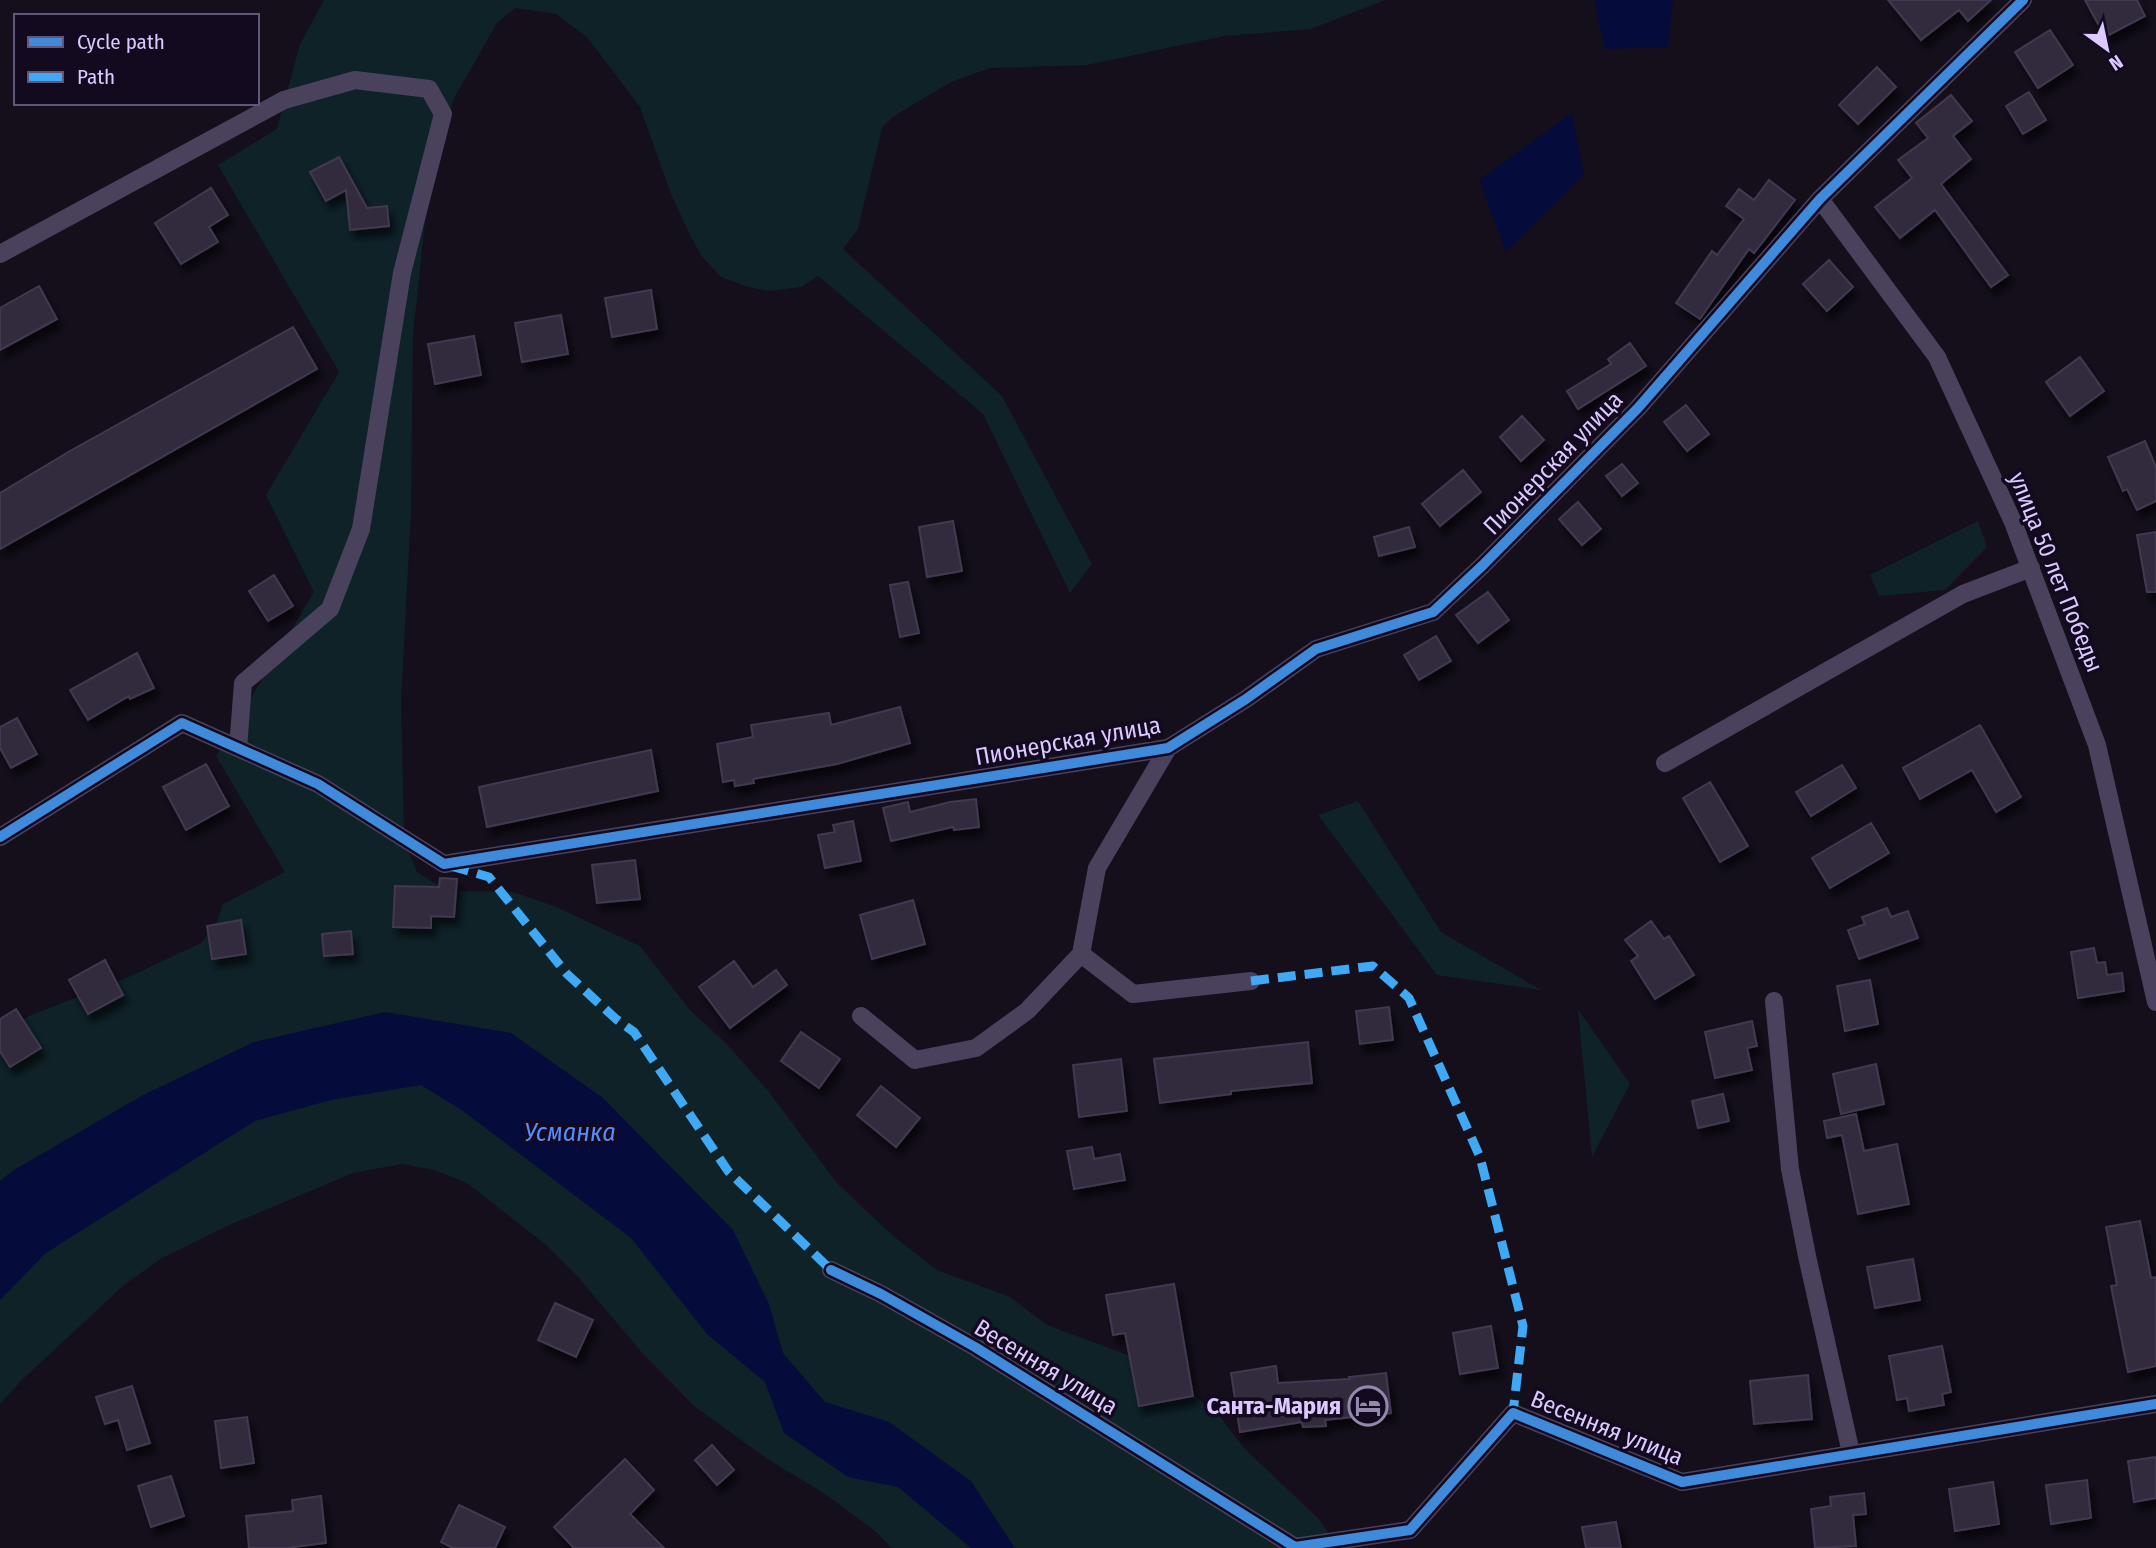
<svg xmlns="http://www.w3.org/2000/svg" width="2156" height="1548" viewBox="0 0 2156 1548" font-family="'Fira Sans Condensed',sans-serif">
	<defs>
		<filter id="shadow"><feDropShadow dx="4.5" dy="8" stdDeviation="3.5" flood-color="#0009"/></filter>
	</defs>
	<rect width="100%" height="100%" fill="#140f1b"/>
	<path fill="#0e2228" d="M324,0H1385L1311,29L1224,36L1087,65L990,68L951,82L894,116L882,128L858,229L843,249L1002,396L1092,564L1070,593L983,414L818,276L801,287L769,291L748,287L721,277L702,257L689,233L671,194L640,107L587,37L556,14L515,8L497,23L453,100L426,212L413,335L411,512L401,702L404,833L408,851L417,872L436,884L459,891L513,892L554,906L640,946L690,1010L728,1045L769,1092L837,1183L892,1235L937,1270L1010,1297L1047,1325L1128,1355L1170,1377L1217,1413L1245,1449L1318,1518L1339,1548H892L875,1531L825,1494L766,1458L694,1406L643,1354L579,1278L545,1244L467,1183L434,1170L402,1164L353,1173L225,1227L162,1258L124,1285L23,1379L0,1404V1034L31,1015L122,980L201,943L217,922L223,904L285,872L216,756L314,592L266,495L339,372L218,165L277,129L300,44Z
		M1978,521L1987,547L1945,590L1879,596L1870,575Z
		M1358,801L1441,932L1541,990L1437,975L1318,815Z
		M1578,1009L1630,1084L1592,1157Z"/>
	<path fill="#050c3c" d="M1594,0H1673L1668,47L1605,49Z
		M1572,113L1584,175L1506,252L1479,180Z
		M385,1012L511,1033L603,1098L733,1230L769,1304L783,1353L825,1402L889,1422L971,1481L1015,1548H971L898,1487L848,1477L784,1433L765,1382L707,1334L631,1238L463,1111L421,1085L331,1100L255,1121L46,1253L0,1300V1181L14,1170L143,1095L254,1042Z"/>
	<path fill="#332c3e" stroke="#423850" stroke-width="2" filter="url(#shadow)" d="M1888,0H1991L1968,21L1959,10L1921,40Z
		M2085,0H2137L2145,16L2105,37Z
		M2050,30L2073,65L2038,88L2015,52Z
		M1877,67L1896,87L1858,124L1839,105Z
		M2029,92L2046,120L2023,134L2006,106Z
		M1951,95L1972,121L1953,136L1971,159L1941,184L2008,275L1991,287L1935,210L1900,238L1875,207L1912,178L1898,160L1928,138L1916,123Z
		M339,157L367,208L387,206L389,226L350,230L346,190L326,201L310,172Z
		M1769,180L1795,200L1754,253L1749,249L1700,319L1676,303L1712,251L1717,255L1744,219L1726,206L1739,189L1754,200Z
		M211,188L228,215L209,227L218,242L181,264L155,223Z
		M1829,260L1853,287L1827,311L1803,284Z
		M39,286L57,319L0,350V308Z
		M651,290L657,329L612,337L605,298Z
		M561,315L568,354L522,362L515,323Z
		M293,327L317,369L0,549V493L70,451Z
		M474,336L481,375L435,384L428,344Z
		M1630,343L1646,366L1578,409L1567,391L1611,364L1608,359Z
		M2080,357L2104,391L2070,416L2046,382Z
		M1686,405L1709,434L1687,451L1664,422Z
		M1522,416L1544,440L1521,461L1500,437Z
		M2145,441L2156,467V501L2137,510L2127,489L2123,491L2108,457Z
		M1622,464L1638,483L1622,496L1606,476Z
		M1463,470L1481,492L1440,526L1422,504Z
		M1578,502L1601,529L1582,545L1559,519Z
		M953,521L962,571L927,577L919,527Z
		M1409,527L1415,547L1379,556L1374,537Z
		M2156,532V592H2147L2137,535Z
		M274,575L293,606L268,621L249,591Z
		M908,582L919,633L900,637L890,585Z
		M1488,592L1509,620L1478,643L1456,615Z
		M1436,636L1451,661L1419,680L1404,655Z
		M137,653L154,688L130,699L129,696L88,720L70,690Z
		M900,707L910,743L837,764L753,779L754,783L735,786L734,780L723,782L717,744L753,737L751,725L829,713L831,725Z
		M17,718L37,754L11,768L0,748V727Z
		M1980,725L2021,797L1996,812L1972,770L1920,799L1903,768Z
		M651,750L658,791L487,827L479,787Z
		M206,764L229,806L186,830L163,787Z
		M1842,765L1856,788L1811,816L1796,792Z
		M1710,782L1748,846L1720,862L1683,798Z
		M976,799L979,827L954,830L953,827L891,841L883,808L908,802L910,812L950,802Z
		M853,821L861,861L825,868L818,835L835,832L833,825Z
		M1871,823L1889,853L1830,888L1812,858Z
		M635,860L640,899L597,903L592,865Z
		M440,878L457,879L454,917L431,916V928L393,927L395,886L439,887Z
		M913,900L925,944L872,959L860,915Z
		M1887,908L1891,917L1908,911L1918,938L1859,959L1848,930L1865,924L1862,917Z
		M241,920L246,954L212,959L207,926Z
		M1651,921L1664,939L1669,936L1694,975L1655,999L1631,961L1638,956L1625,940Z
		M351,931L353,954L324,956L322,934Z
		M2094,948L2097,963L2105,962L2107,975L2122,973L2124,991L2078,998L2071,952Z
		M105,960L123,995L88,1014L69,980Z
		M734,961L753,987L776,970L787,985L730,1028L699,987Z
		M1870,980L1878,1024L1845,1031L1837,986Z
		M1389,1007L1393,1040L1360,1044L1356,1011Z
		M16,1009L41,1048L10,1067L0,1051V1019Z
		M1752,1021L1757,1046L1747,1048L1752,1070L1715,1078L1705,1032Z
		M801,1032L840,1059L819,1088L781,1061Z
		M1308,1042L1312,1083L1231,1091V1094L1160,1103L1154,1059Z
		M1121,1059L1127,1111L1079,1117L1073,1065Z
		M1876,1064L1884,1104L1841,1114L1833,1074Z
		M881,1086L920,1118L896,1147L857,1115Z
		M1723,1094L1729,1121L1698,1128L1692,1101Z
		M1856,1114L1864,1151L1897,1144L1909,1204L1858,1214L1842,1135L1827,1138L1824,1121Z
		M1092,1147L1094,1159L1120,1154L1125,1180L1074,1189L1067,1151Z
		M2140,1221L2151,1278L2156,1277V1366L2128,1372L2111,1286L2117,1285L2106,1227Z
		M1913,1259L1920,1300L1875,1308L1867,1267Z
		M1174,1284L1193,1396L1139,1406L1125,1333L1113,1335L1106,1295Z
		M555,1303L593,1320L576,1357L538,1340Z
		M1491,1326L1498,1368L1460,1374L1453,1333Z
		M1942,1346L1951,1392L1942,1394L1944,1405L1909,1411L1907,1398L1897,1400L1889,1356Z
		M1276,1366L1278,1383L1350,1379L1349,1377L1386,1373L1391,1413L1325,1420L1326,1426L1303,1427L1302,1422L1240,1432L1231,1373Z
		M1808,1375L1812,1419L1754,1424L1750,1381Z
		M132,1386L150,1443L127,1450L118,1420L105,1424L96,1397Z
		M247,1417L254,1463L221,1468L215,1421Z
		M712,1445L734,1470L717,1485L695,1460Z
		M2156,1457V1498L2134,1502L2128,1461Z
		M625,1459L654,1490L630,1514L664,1548H574L554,1527Z
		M171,1476L184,1516L151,1527L138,1486Z
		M2087,1480L2091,1518L2051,1524L2046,1485Z
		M1993,1482L1999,1524L1955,1531L1949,1489Z
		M1864,1493L1866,1514L1853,1515L1856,1546L1815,1548L1811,1509L1831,1506L1830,1497Z
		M321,1496L326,1543L286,1548H249L246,1516L293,1511L292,1500Z
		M459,1505L505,1527L495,1548H453L441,1542Z
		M1616,1522L1621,1548H1586L1582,1527Z"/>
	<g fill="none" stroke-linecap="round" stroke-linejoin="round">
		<path stroke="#4a425d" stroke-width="18" d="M1820,199L1937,357L2013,522L2097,745L2156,1002
			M0,254L284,100L355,80L429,89L443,114L402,273L361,529L330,609L243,683L238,748
			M1665,763L1963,594L2031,568
			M0,837L182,723L318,784L444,864L1168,748L1246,699L1316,649L1433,612L1483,565L1638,408L1820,199L2023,0
			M1081,954L1133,994L1251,981
			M1774,1001L1790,1169L1807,1256L1851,1453
			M861,1016L915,1060L976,1048L1027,1011L1081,954L1097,868L1168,748
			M831,1270L881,1294L975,1347L1295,1547L1410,1530L1513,1413L1682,1482L2156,1404"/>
		<path stroke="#3fa9f5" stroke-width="9" stroke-dasharray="18 9" stroke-linecap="butt" d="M451,866L489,877L567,974L616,1019L634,1032L728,1171L831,1270
			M1251,981L1373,966L1409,998L1480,1157L1523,1326L1513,1413"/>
		<g stroke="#130a20" stroke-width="15">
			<path id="cycleway" d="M0,837L182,723L318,784L444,864L1168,748L1246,699L1316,649L1433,612L1483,565L1638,408L1820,199L2023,0
				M831,1270L881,1294L975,1347L1295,1547L1410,1530L1513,1413L1682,1482L2156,1404"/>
		</g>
		<use href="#cycleway" stroke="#408adc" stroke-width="10"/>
	</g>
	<defs>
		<g id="hotel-ring" transform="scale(2.0125)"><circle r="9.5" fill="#130a20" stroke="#9588af" stroke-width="1.5"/><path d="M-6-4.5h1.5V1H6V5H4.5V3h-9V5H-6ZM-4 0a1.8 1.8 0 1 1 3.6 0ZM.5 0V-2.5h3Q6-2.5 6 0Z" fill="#9588af"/></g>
	</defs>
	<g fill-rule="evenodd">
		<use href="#hotel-ring" x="1368" y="1406"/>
	</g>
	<g text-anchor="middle" stroke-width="7" stroke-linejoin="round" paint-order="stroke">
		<g font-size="24" fill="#dbc9ff" stroke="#130a20">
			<text transform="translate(1553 463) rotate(-46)" y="8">Пионерская улица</text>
			<text transform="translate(2056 572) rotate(68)" y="8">улица 50 лет Победы</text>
			<text transform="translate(1068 741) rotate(-10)" y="8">Пионерская улица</text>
			<text transform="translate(1046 1367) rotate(31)" y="8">Весенняя улица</text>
			<text transform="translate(1607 1428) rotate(22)" y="8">Весенняя улица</text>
		</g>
		<g font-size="24" font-weight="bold" fill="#dbc9ff" stroke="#130a20" text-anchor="end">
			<text x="1341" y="1414">Санта-Мария</text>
		</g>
		<g font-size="26" font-style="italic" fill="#578cff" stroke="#130a20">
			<text x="570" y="1141">Усманка</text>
		</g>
	</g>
	<rect x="14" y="14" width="245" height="91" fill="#130a20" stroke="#635679" stroke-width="2"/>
	<rect x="28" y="37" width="35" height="10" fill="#408adc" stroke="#635679" stroke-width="2"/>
	<text x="77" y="49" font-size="21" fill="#dbc9ff">Cycle path</text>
	<rect x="28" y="72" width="35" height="10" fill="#3fa9f5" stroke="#635679" stroke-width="2"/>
	<text x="77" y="84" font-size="21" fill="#dbc9ff">Path</text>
	<g transform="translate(2107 49) rotate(147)" stroke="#130a20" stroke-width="5" paint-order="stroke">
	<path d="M0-5L12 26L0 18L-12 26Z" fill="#dbc9ff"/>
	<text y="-10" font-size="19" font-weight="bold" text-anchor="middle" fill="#dbc9ff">N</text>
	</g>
</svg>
